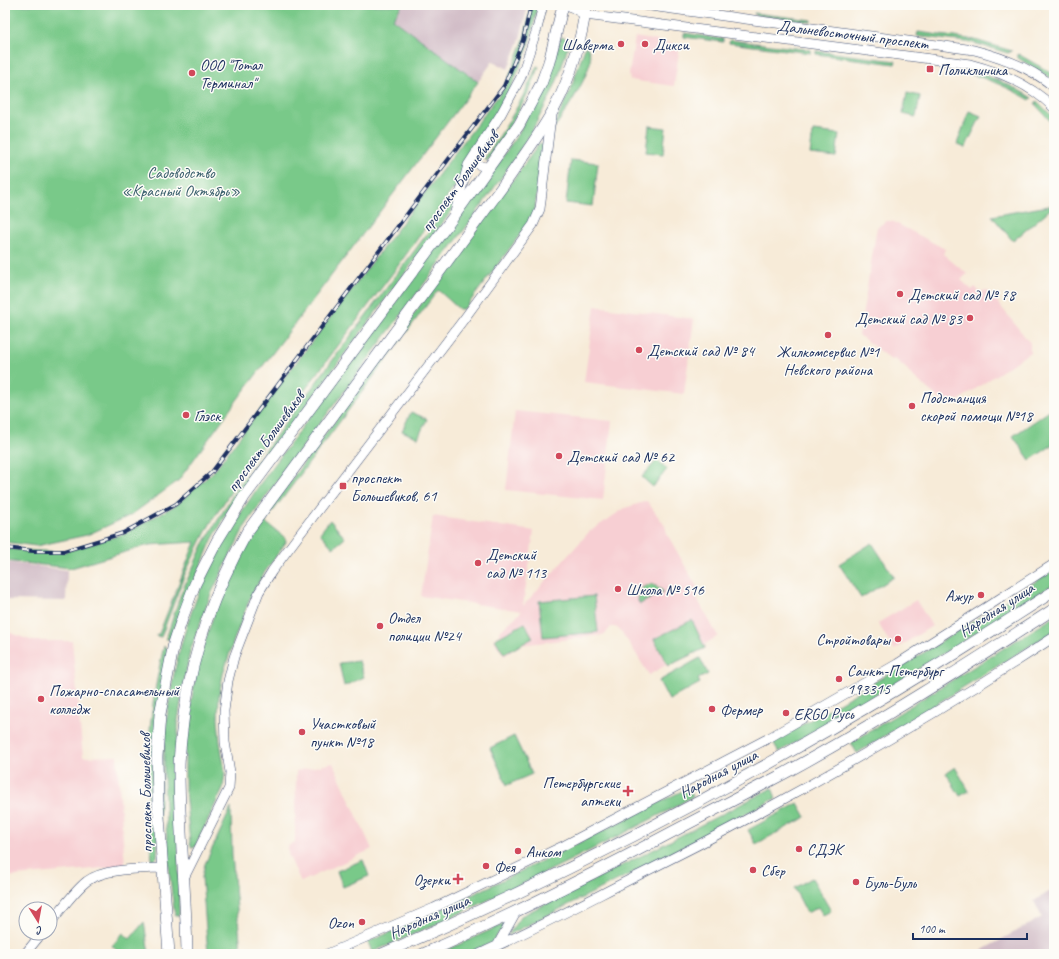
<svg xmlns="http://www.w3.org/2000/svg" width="1059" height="959" viewBox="0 0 1059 959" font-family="Caveat,sans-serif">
	<rect width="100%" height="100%" fill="#fdfcf7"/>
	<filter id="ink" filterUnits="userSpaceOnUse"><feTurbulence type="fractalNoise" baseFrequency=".025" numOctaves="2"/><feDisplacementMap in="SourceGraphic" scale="8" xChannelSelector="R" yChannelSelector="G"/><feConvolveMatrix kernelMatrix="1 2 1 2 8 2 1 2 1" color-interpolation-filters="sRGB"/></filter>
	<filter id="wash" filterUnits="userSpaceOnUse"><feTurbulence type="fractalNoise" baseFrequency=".012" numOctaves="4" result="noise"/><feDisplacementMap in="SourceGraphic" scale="16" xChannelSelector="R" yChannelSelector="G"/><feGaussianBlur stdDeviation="0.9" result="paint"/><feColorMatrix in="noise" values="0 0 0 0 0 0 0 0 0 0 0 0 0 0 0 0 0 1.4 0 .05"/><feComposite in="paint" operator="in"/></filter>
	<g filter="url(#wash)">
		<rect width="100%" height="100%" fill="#f7ebd8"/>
		<path fill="#f7cfd3" d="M635,37L680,45L674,86L630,80L629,74Z
			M887,221H892L945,249L943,254L967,274L961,280L972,290L975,287L980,292L986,290L990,293L1030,343V352L959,400L944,403L908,372L909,371L895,359L891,360L859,335L877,227Z
			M595,306L694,319L684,394L584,382Z
			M515,411L612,421L603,500L506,490Z
			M647,501L665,526L667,534L697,587L695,595L718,636L705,644L706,648L667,667L666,665L649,675L630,644L618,628L614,627H611L606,633L602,635L521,645L504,656L493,639L500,635L499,632L522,611L421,596L433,516L534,531L523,606L589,532L625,508Z
			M916,600L932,626L894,650L878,623Z
			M5,631L33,641H72L83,757L117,756L125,866L5,877Z
			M333,763L372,849L301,882L288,854V846L295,842L296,771Z"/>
		<path fill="#d2bdc7" d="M402,5H528L520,39L508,69L493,61L478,82L393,19Z
			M5,562L67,570L66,601L5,600Z
			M1054,889V954H975L1042,917L1034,901Z"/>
		<path fill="#79c989" stroke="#4a7c74" d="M7,5H402L393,19L478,82L234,404L178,481L131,515L87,535L36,546L5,542V8Z
			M532,5H538L528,48L507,97L469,157L456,185L395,270L247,467L210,524L196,551L184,576L161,637L157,636V634H159L195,542L149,545L71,568L5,561V549L64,552L124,534L176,505L213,472L505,87L523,42Z
			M754,13L812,20L811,22L755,15Z
			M918,32L975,40L1012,51L1008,53L974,43L917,36Z
			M684,33L723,39V42L684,37Z
			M561,37L570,40L558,78L550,97L529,136L511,164L467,226L261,503L244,528L211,594L190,651L185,677L178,720L179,915H175C170,884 168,856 166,824C165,806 164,788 164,770C164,692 184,614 221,546C233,524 247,504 260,484L502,158L520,131L556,53Z
			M730,40L811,50V53L729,43Z
			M586,45C589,50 591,56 590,63C583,87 567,108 554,129L555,124L570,91Z
			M816,51L896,61L895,64L816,54Z
			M1018,54L1053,74L1054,80L1018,58Z
			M537,66L539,67C526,101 508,131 487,161L484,159C505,129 523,100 537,66Z
			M971,71C993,77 1013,86 1032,98L1030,100C1011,89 992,80 970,74Z
			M907,93L920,96L916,117L903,114Z
			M1037,101L1054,118V125L1035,104Z
			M969,111L981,116L965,148L957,144Z
			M649,126L666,128L663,154L646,152Z
			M813,131L839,134L836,157L810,154Z
			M540,143L543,145L534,216L466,307L463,309H459L438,290L265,522L283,536L285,538L286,542L262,576L250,598L234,640L223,674L219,695L218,719L220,742L225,772L223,788L195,847L192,848L190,843L185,790V754L187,726L198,663L216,608L238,558L266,514Z
			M571,160L598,163L593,206L566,203Z
			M456,195L453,209L243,490L226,515L212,540L170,639H166L180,596L203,545L237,488Z
			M1054,205V206L1013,241L992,216Z
			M1051,410L1054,414V444L1030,460L1013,436Z
			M411,412L427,419L418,438L402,431Z
			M657,460L667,469L653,487L642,477Z
			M330,520L345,538L333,548L320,533Z
			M872,543L894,577L861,598L839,564Z
			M1054,570V584L901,680L779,752L773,742L917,657Z
			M652,584L661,589L663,592L640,604L638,601C639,591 641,585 652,584Z
			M594,596L598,632L543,637L539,601Z
			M1054,617V631L857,753L851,743Z
			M692,620L705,648L668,666L654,639Z
			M525,623L533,638L504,654L495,639Z
			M164,646L168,649L157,857L152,862C150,829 147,797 148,764C149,724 155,684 164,646Z
			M700,658L708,674L698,679L700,683L669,700L659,681Z
			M359,661L364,677L344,686L339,663Z
			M514,736L532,774L507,785L490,748Z
			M955,767L969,791L960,796L946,773Z
			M688,788L693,796L673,808C574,859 475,909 372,952L368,942C477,895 582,841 688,788Z
			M772,788L776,798L654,862L508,935L521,916L649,852Z
			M798,803L806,817L756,844L748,830Z
			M231,808L232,855L241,951H219L220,954H208L202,877L205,864Z
			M363,860L369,876L343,887L337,871Z
			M812,878L831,911L823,915L818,907L807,913L794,888Z
			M144,922L149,954H121L112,946L123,933L130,939Z
			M506,923L492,943L467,954H438Z"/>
	</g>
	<g filter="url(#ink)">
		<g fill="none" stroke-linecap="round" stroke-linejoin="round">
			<g stroke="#3c4b70" stroke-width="10">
				<path id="minor" d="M568,5L585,15L970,64C1001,72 1031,85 1054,108
					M643,5L974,50C1002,57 1031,68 1054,87
					M476,152C475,163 477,167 490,167
					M455,212L468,165L501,114L521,77L537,29L543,5
					M183,880L229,788L230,772L225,742L224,711L228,681L234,657L259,592L272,571L296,539L464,319L533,225L540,209L550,125L552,117
					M50,923C61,910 74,891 87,881C105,868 141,869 163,868
					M497,946L517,910
					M25,954L42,933
					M327,954L434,908L565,845L767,739L897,664L1054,564
					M479,954C529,932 578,906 627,881C774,808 917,727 1054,637"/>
			</g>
			<g stroke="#3c4b70" stroke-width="12">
				<path id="major" d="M169,954L158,803L157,757L160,714L174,643L183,616L195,584L217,541L244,497L454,216L519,125L541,84L549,62L563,5
					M187,954C186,892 179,831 179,769C179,751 182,732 184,714C194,645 214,592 247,532L505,183C522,158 541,133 555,107C571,77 582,38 586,5
					M382,954C616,854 841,730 1054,591
					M423,954C509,917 593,874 676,830C713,811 749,792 785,773C877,723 966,666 1054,609"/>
			</g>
			<use href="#minor" stroke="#fff" stroke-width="9"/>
			<use href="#major" stroke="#fff" stroke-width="11"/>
			<g stroke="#1b2f5e" stroke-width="4">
				<path id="rail" d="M5,548L33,551H64L123,533L176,504L212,472L504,86L523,40L531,5"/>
			</g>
			<use href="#rail" stroke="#fdfcf7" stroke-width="2.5" stroke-dasharray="8" stroke-linecap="butt"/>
		</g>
	</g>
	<g fill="#d1495b" stroke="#fdfcf7" stroke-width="1.5">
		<circle cx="621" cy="44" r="4"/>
		<circle cx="645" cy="44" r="4"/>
		<rect x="926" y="65" width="8" height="8" rx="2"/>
		<circle cx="192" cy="73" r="4"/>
		<circle cx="900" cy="294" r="4"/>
		<circle cx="970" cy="318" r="4"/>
		<circle cx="828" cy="335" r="4"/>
		<circle cx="639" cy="350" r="4"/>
		<circle cx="912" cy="406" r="4"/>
		<circle cx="186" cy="415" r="4"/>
		<circle cx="559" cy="456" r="4"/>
		<rect x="339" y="482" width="8" height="8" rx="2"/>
		<circle cx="478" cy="563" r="4"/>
		<circle cx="618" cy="589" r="4"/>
		<circle cx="981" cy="595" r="4"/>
		<circle cx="380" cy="626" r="4"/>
		<circle cx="898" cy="639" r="4"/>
		<circle cx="839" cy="679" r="4"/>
		<circle cx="41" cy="699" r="4"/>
		<circle cx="712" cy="709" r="4"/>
		<circle cx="786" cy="713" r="4"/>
		<circle cx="302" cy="732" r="4"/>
		<path d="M626 785h4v4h4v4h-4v4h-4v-4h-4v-4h4z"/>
		<circle cx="799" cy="849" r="4"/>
		<circle cx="518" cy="851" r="4"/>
		<circle cx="486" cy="866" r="4"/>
		<circle cx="753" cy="870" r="4"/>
		<path d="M456 873h4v4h4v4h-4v4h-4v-4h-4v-4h4z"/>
		<circle cx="856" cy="882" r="4"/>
		<circle cx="362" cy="922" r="4"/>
	</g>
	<g text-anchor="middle" stroke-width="3" stroke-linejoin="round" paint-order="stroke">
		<g font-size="16" fill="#1b2f5e" stroke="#fdfcf7">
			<text transform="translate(853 34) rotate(7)" y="6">Дальневосточный проспект</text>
			<text transform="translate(459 181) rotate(-54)" y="6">проспект Большевиков</text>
			<text transform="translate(265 441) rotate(-54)" y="6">проспект Большевиков</text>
			<text transform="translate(996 609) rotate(-33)" y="6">Народная улица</text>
			<text transform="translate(718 773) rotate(-28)" y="6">Народная улица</text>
			<text transform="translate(145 793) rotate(-91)" y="6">проспект Большевиков</text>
			<text transform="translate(429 916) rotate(-24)" y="6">Народная улица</text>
		</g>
		<g font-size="16" fill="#1b2f5e" stroke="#fdfcf7" text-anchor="start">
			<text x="613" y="50" text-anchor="end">Шаверма</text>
			<text x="653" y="50">Дикси</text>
			<text x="200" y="70">ООО "Тотал<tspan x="200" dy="18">Терминал"</tspan></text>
			<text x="938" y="75">Поликлиника</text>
			<text x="908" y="300">Детский сад № 78</text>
			<text x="962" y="324" text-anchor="end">Детский сад № 83</text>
			<text x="647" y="356">Детский сад № 84</text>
			<text x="828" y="357" text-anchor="middle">Жилкомсервис №1<tspan x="828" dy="18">Невского района</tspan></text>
			<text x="920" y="403">Подстанция<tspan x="920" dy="18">скорой помощи №18</tspan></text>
			<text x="194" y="421">Глэск</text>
			<text x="567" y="462">Детский сад № 62</text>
			<text x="351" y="483">проспект<tspan x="351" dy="18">Большевиков, 61</tspan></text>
			<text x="486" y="560">Детский<tspan x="486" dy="18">сад № 113</tspan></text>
			<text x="626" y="595">Школа № 516</text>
			<text x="973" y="601" text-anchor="end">Ажур</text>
			<text x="388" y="623">Отдел<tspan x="388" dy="18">полиции №24</tspan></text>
			<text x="890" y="645" text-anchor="end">Стройтовары</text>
			<text x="847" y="676">Санкт-Петербург<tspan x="847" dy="18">193315</tspan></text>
			<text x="49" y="696">Пожарно-спасательный<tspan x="49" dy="18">колледж</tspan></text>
			<text x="720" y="715">Фермер</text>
			<text x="794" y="719">ERGO Русь</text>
			<text x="310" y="729">Участковый<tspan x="310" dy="18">пункт №18</tspan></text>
			<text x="620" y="788" text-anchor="end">Петербургские<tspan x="620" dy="18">аптеки</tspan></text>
			<text x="807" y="855">СДЭК</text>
			<text x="526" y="857">Анком</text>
			<text x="494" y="872">Фея</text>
			<text x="761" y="876">Сбер</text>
			<text x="450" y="885" text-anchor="end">Озерки</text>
			<text x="864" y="888">Буль-Буль</text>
			<text x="354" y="928" text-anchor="end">Ozon</text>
		</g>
		<g font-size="16" fill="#375d6b" stroke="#fdfcf7">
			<text x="181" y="178">Садоводство<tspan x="181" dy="18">«Красный Октябрь»</tspan></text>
		</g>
	</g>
	<rect width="1059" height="959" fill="none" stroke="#fdfcf7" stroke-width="20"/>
	<g transform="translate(38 921) rotate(169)"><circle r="19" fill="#fdfcf7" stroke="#a3aaba"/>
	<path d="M0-3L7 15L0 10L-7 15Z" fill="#d1495b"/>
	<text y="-6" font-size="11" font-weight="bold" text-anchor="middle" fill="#1b2f5e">С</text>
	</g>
	<path d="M913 933v6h114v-6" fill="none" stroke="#1b2f5e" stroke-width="2"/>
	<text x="919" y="933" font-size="12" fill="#1b2f5e" stroke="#fdfcf7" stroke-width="3" paint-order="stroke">100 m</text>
</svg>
